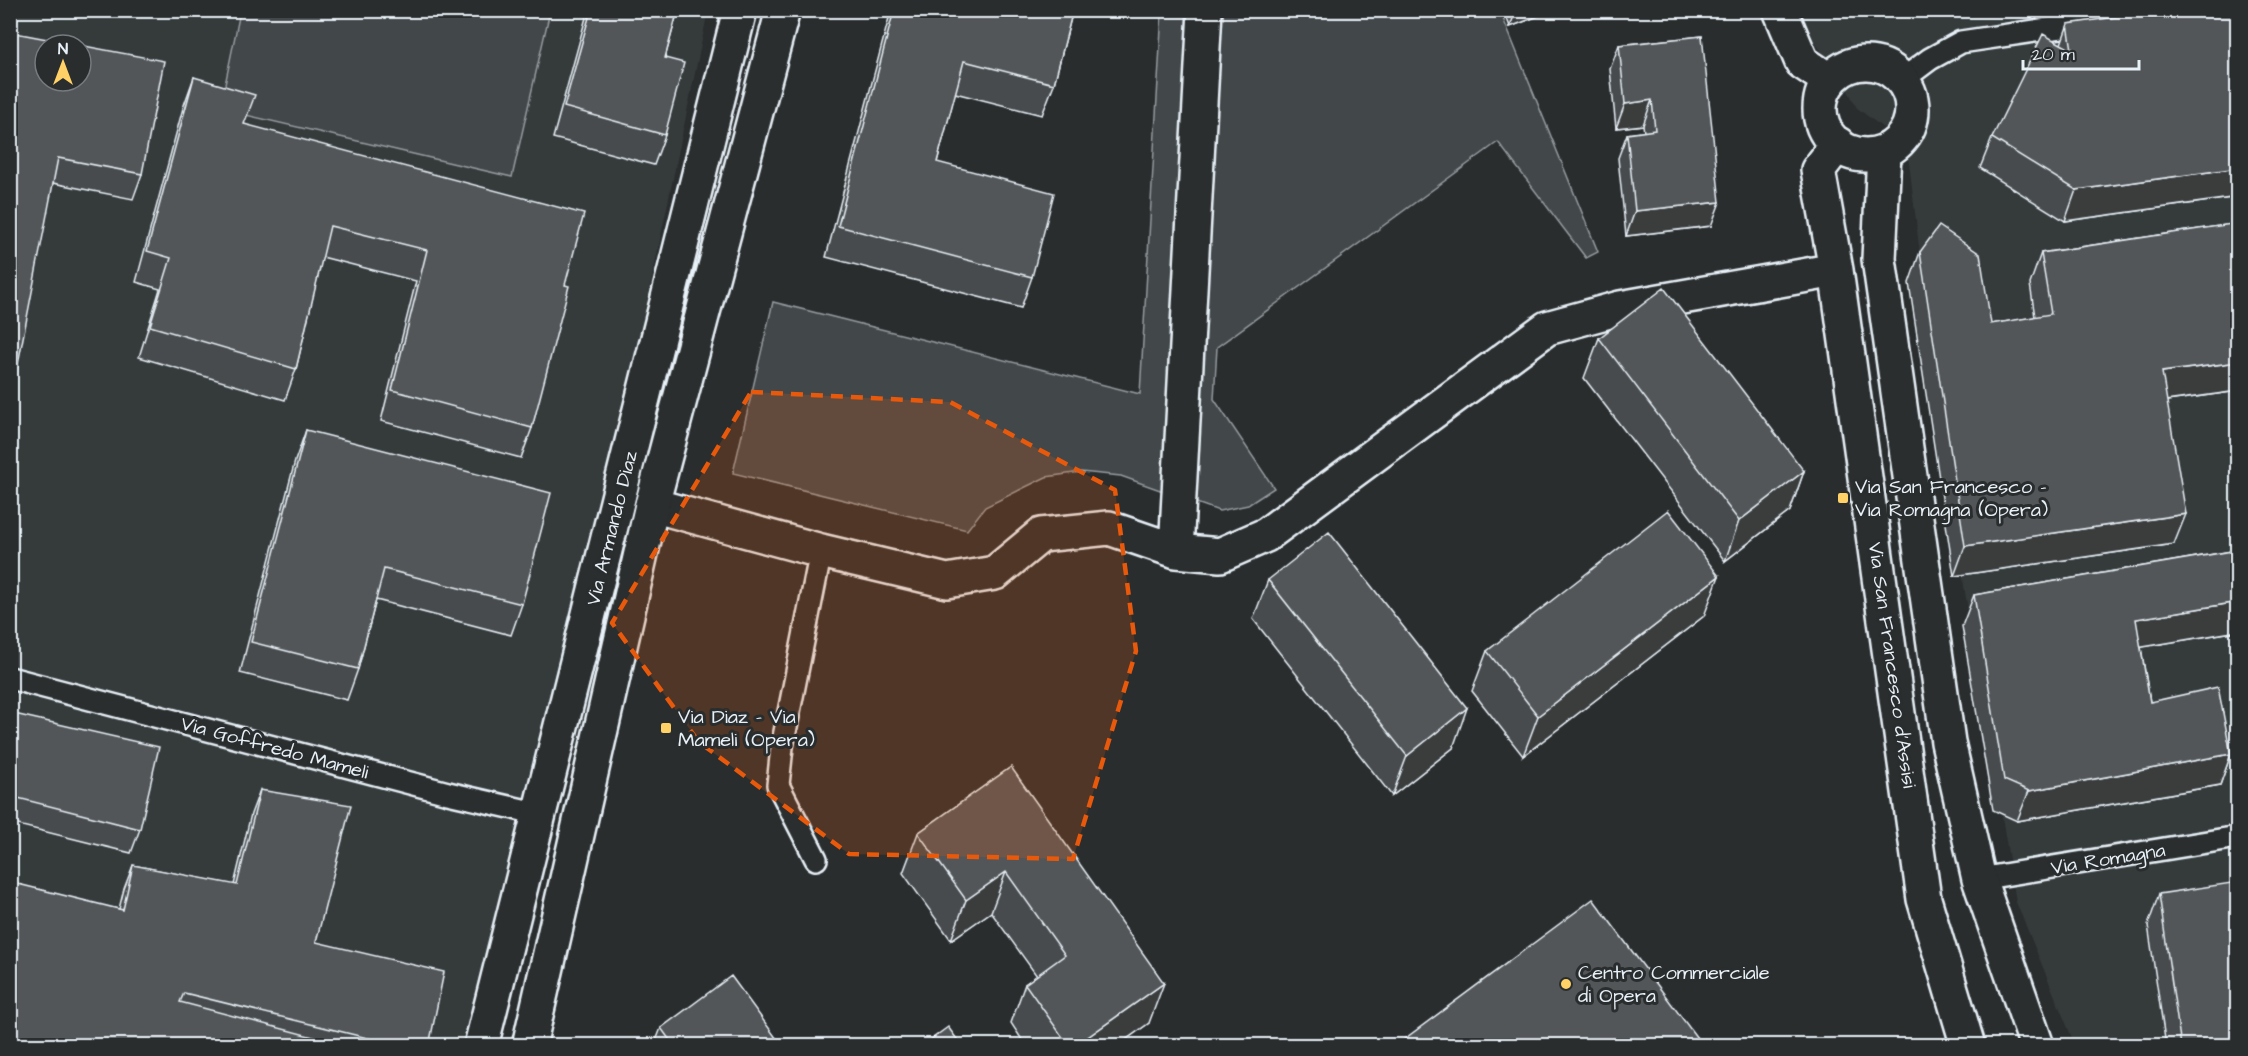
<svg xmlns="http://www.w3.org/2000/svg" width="2248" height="1056" viewBox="0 0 2248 1056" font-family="'Architects Daughter',sans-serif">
	<rect width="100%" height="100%" fill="#2a2d2e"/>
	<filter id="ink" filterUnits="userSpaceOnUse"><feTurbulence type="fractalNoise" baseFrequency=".0167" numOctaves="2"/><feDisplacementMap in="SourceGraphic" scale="12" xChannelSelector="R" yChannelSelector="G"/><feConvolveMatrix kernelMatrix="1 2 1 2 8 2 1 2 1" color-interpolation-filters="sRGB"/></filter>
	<g filter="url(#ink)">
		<path fill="#363a3b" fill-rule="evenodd" d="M10,11H708L540,814L488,1045H11ZM45,45H81V81H45Z
			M1792,11H2237V1045H2075L2016,902L1949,494L1907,146L1857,108L1843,81Z"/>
		<path fill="#424648" stroke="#959ca0" stroke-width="1.5" d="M227,11H550L512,177L220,109L239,17Z
			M1162,11H1500L1598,252L1586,258L1498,142L1217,347L1214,399L1274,488L1248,505L1219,511L1121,476L1081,472L1046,477L985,507L967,530L733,473L773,302L1140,394Z"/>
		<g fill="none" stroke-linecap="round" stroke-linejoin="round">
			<g stroke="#e8f1f8" stroke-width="26">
				<path id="lane" d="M1902,80L1930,59L1961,42L2095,22
					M10,678L448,793L540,814
					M816,859L778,785L782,747L821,551
					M1979,879L2238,837"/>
			</g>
			<g stroke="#e8f1f8" stroke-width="38">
				<path id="street" d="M1780,10L1802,62L1830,81
					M1820 109a46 46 0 1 1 92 0a46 46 0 1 1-92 0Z
					M1838,144L1818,170L1836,270L1924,899L1968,1046
					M1884,152L1879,259L1948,742L1979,879L2037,1046
					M652,505L821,551L947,581L995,573L1041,535L1109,528L1176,551L1220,555L1266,535L1547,328L1620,308L1836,270
					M1176,551L1205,10"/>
			</g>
			<g stroke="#e8f1f8" stroke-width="38">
				<path id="secondary" d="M481,1046L740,10
					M529,1046L652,505L783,10"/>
			</g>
			<use href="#lane" stroke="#2a2d2e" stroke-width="21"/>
			<use href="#street" stroke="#2a2d2e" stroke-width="33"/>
			<use href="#secondary" stroke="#2a2d2e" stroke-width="33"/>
		</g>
		<path fill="#474b4d" stroke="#e8f1f8" stroke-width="1.5" d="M588,10H678L665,58V135L654,165L553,138Z
			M891,10H1073L1054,84L1042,115L955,93L937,162L1032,277L1021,308L826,257Z
			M1504,10H1554L1510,27Z
			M2238,10V197L2065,221L1980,168L1992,138L2061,44L2068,24Z
			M10,32L142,174L133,199L53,183Z
			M1702,36L1711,226L1626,236L1618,158L1627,134L1644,132L1643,125L1616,128L1610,69L1619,45Z
			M194,77L244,124L565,285L532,428L521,458L381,421L416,281L322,257L296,369L285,400L139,357L160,289L136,282L183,108Z
			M2238,223V391L2167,401L2174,544L1954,576L1909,283L1920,252L1991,324L2035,317L2030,284L2041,253Z
			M1599,338L1804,471L1790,511L1725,561L1584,378Z
			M306,430L522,604L511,635L376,600L358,669L347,700L240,673L295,461Z
			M2238,550V631L2141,647L2150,702L2231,754L2220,785L2017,821L1993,810L1962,626L1974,595Z
			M1268,580L1453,748L1392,796L1253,619Z
			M1704,616L1523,756L1472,691L1487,651Z
			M10,713L140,829L131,853L10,823Z
			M1011,767L1149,1023L1117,1046H1026L1011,1023L1025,984L1037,976L991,912L951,940L903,873L918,833Z
			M260,790L316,942L429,1046H10L119,909L124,889L133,865L234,885L251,814Z
			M2159,894L2238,1046H2166L2148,925Z
			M661,1028L782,1046H654Z"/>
		<path fill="#3a3d3e" stroke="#e8f1f8" stroke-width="1.5" d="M1516,10H1554L1510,27Z
			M1652,100L1643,125L1616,128L1625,104Z
			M2238,168V197L2065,221L2076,190Z
			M1720,202L1711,226L1626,236L1635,211Z
			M2238,362V391L2151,403L2162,372Z
			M1804,471L1790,511L1725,561L1739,521Z
			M2186,514L2174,544L1954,576L1965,546Z
			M1719,576L1704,616L1523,756L1538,716Z
			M2238,602V631L2125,650L2136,619Z
			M1467,708L1453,748L1392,796L1407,756Z
			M2231,754L2220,785L2017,821L2029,791Z
			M1006,872L991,912L951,940L966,900Z
			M1164,983L1149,1023L1117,1046H1075Z"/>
		<path fill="#535759" stroke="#e8f1f8" stroke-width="1.5" fill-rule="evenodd" d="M591,10H678L665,58L684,63L665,135L564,107Z
			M894,10H1073L1054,84L964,61L937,162L1054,193L1032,277L838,226Z
			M2164,10H2238V168L2076,190L1992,138L2043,34L2072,50L2068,24Z
			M10,32L164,61L142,174L58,158L10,405ZM45,45H81V81H45Z
			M1702,36L1720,202L1635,211L1627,134L1655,130L1652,100L1625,104L1619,45Z
			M194,77L255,95L244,124L584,214L565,285L569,286L532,428L392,390L427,250L330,226L296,369L150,326L171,258L147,251Z
			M2238,223V362L2162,372L2186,514L1965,546L1920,252L1939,226L1980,254L1991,324L2051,314L2041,253Z
			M1664,288L1804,471L1739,521L1599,338Z
			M306,430L551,493L522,604L384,569L358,669L251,642Z
			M1668,510L1719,576L1538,716L1487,651Z
			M1329,532L1467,708L1407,756L1268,580Z
			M2238,550V602L2136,619L2150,702L2218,687L2231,754L2029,791L2004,780L1974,595Z
			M10,713L159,747L140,829L10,796Z
			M1011,767L1164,983L1075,1046H1069L1025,984L1065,955L1006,872L966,900L918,833Z
			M260,790L351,805L316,942L444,972L429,1046H400L184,993L180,1002L340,1044V1046H10V882L123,910L133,865L237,885Z
			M2238,882V1046H2181L2159,894Z
			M1593,899L1703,1046H1395Z
			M731,976L782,1046H674L661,1028Z
			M948,1027L962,1046H922Z"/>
	</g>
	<path fill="#e8590c" fill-opacity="0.2" stroke="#e8590c" stroke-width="4.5" stroke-dasharray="12 8" stroke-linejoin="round" d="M751,392L950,402L1115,490L1136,651L1073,859L849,854L699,742L612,623Z"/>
	<g fill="#ffd166" stroke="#2a2d2e" stroke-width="2">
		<rect x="1837" y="492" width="12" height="12" rx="3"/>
		<rect x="660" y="722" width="12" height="12" rx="3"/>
		<circle cx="1566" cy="984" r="6"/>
	</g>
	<g text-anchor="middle" stroke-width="6" stroke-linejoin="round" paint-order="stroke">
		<g font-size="20" fill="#e8f1f8" stroke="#2a2d2e" text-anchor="start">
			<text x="1855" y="493">Via San Francesco -<tspan x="1855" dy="23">Via Romagna (Opera)</tspan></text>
			<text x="678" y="723">Via Diaz - Via<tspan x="678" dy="23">Mameli (Opera)</tspan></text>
			<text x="1578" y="979">Centro Commerciale<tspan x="1578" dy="23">di Opera</tspan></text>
		</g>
		<g font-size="20" fill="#e8f1f8" stroke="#2a2d2e">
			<text transform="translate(611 528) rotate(-76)" y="7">Via Armando Diaz</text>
			<text transform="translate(1893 665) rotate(82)" y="7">Via San Francesco d'Assisi</text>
			<text transform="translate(275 747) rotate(15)" y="7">Via Goffredo Mameli</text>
			<text transform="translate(2108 858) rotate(-9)" y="7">Via Romagna</text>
		</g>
	</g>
	<rect width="2248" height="1056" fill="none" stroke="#2a2d2e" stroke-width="36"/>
	<rect x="18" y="18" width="2212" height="1020" fill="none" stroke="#e8f1f8" stroke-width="2" filter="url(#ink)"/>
	<g transform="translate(63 63)"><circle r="28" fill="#2a2d2e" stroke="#767b7f" stroke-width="1.5"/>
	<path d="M0-4.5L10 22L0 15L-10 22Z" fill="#ffd166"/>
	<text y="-9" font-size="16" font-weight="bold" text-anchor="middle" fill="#e8f1f8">N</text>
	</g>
	<path d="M2023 60v9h116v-9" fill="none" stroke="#e8f1f8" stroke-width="3"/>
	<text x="2032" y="60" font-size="18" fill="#e8f1f8" stroke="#2a2d2e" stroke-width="4.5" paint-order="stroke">20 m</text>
</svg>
